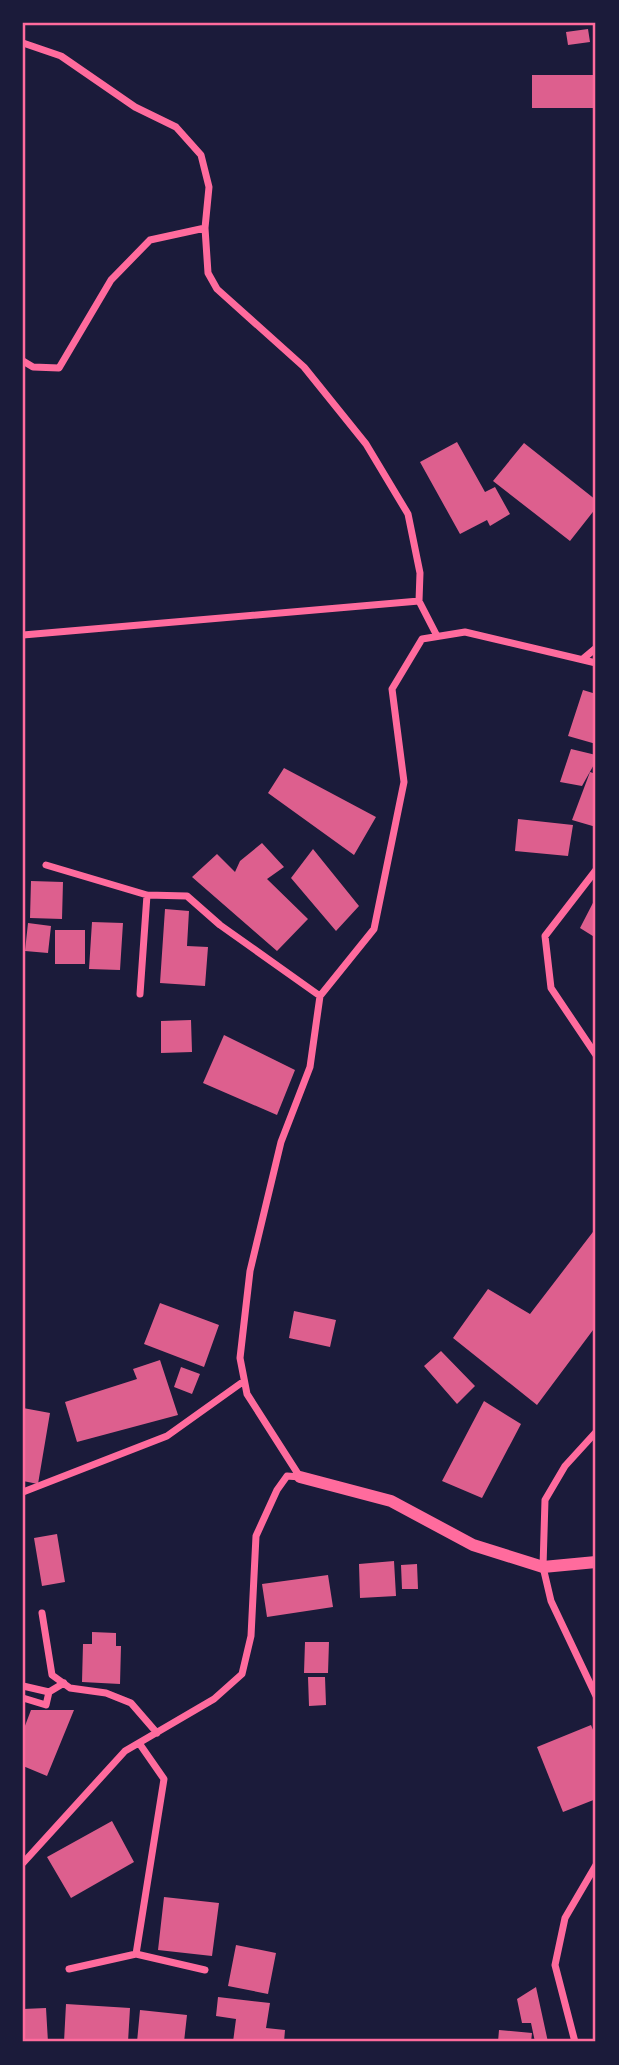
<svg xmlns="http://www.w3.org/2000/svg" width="619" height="2065" viewBox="0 0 619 2065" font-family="'Noto Serif',serif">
	<rect width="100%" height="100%" fill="#1b1b3a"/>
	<path fill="#dd5f8e" d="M588,29L590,42L568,45L566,32Z
		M532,75H596V108H532Z
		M457,442L485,492L495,487L510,514L490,526L487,520L460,534L420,462Z
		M524,443L596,500V508L570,541L493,481Z
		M583,690L596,694V744L568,736Z
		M571,749L596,755V761L582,786L560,782Z
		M284,768L376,817L354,855L268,793Z
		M590,772L596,774V827L572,820Z
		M518,819L573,825L568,856L515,851Z
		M262,843L284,867L267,879L308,919L277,951L192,877L217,854L235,872L240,861Z
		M313,849L359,906L336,931L291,878Z
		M31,881L63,882L62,919L30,918Z
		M596,897V938L580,928Z
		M165,909L189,911L187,946L208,947L205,986L160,983Z
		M92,922L123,923L120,970L89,969Z
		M28,923L51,926L48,953L25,951Z
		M55,930H85V964H55Z
		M191,1020L192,1052L161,1053V1021Z
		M224,1035L295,1070L277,1115L203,1083Z
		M596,1228V1326L537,1405L453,1338L488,1289L530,1314Z
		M160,1303L219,1325L204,1367L144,1344Z
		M294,1311L336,1320L330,1347L289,1338Z
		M441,1351L475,1386L457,1404L424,1366Z
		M160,1360L178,1415L77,1442L65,1402L137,1379L133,1369Z
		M181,1367L200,1374L192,1394L174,1387Z
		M484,1401L521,1424L482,1498L442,1481Z
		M23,1408L50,1413L38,1484L23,1481Z
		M57,1534L65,1582L42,1586L34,1538Z
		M394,1561L396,1596L360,1598L359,1564Z
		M417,1564L418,1589H402L401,1565Z
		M328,1575L333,1607L267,1617L262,1584Z
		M92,1632L116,1633V1646H121L120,1684L82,1682L83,1644H92Z
		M305,1642H329L328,1673H304Z
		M308,1677H325L326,1705L309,1706Z
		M31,1710H74L47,1776L23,1766V1731Z
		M591,1725L596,1737V1799L563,1812L537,1747Z
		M112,1821L134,1862L71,1898L47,1857Z
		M164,1897L219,1903L212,1956L158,1950Z
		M236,1945L276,1953L268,1994L228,1986Z
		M536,1987L548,2042H535L531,2023H522L517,1999Z
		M218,1997L270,2003L266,2028L285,2030L284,2042H233L236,2019L216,2016Z
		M66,2004L130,2008L128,2042H64Z
		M46,2008L48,2042H23V2009Z
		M140,2010L187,2015L184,2042H137Z
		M499,2030L532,2033L531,2042H498Z"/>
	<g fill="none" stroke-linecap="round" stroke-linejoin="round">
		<path stroke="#ff6b9d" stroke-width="7" d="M23,43L61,56L135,107L176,127L201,155L209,187L205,228
			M23,361L33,367L59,368L111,280L150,240L205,228L208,273L217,289L304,367L366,444L408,514L420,573L419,601
			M23,635L419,601L437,636
			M584,658L596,648
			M46,865L147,895L187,896L220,925L320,996
			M596,870L545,936L551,988L596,1055
			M140,994L147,895
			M596,1432L565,1466L545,1500L543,1567L551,1601L596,1696
			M300,1477L247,1394L240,1358L250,1271L281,1142L310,1067L320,996L374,929L404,782L392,689L422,639L465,632L596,663
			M23,1492L167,1436L244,1381
			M42,1613L52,1675L70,1688L106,1693L131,1703L157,1733
			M23,1686L49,1692L64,1683
			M23,1698L46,1705L49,1692
			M23,1863L125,1751L214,1699L242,1674L251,1636L256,1536L277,1490L287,1476L300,1477
			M136,1954L205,1970
			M69,1969L136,1954L164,1779L139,1743
			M575,2042L555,1965L565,1918L596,1865"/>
		<path stroke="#ff6b9d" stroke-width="12" d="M300,1477L391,1501L473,1545L543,1567L596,1562"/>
	</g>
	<rect width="619" height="2065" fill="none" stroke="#1b1b3a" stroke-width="49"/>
	<rect x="24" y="24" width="570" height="2016" fill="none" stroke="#ff6b9d" stroke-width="2.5"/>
</svg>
